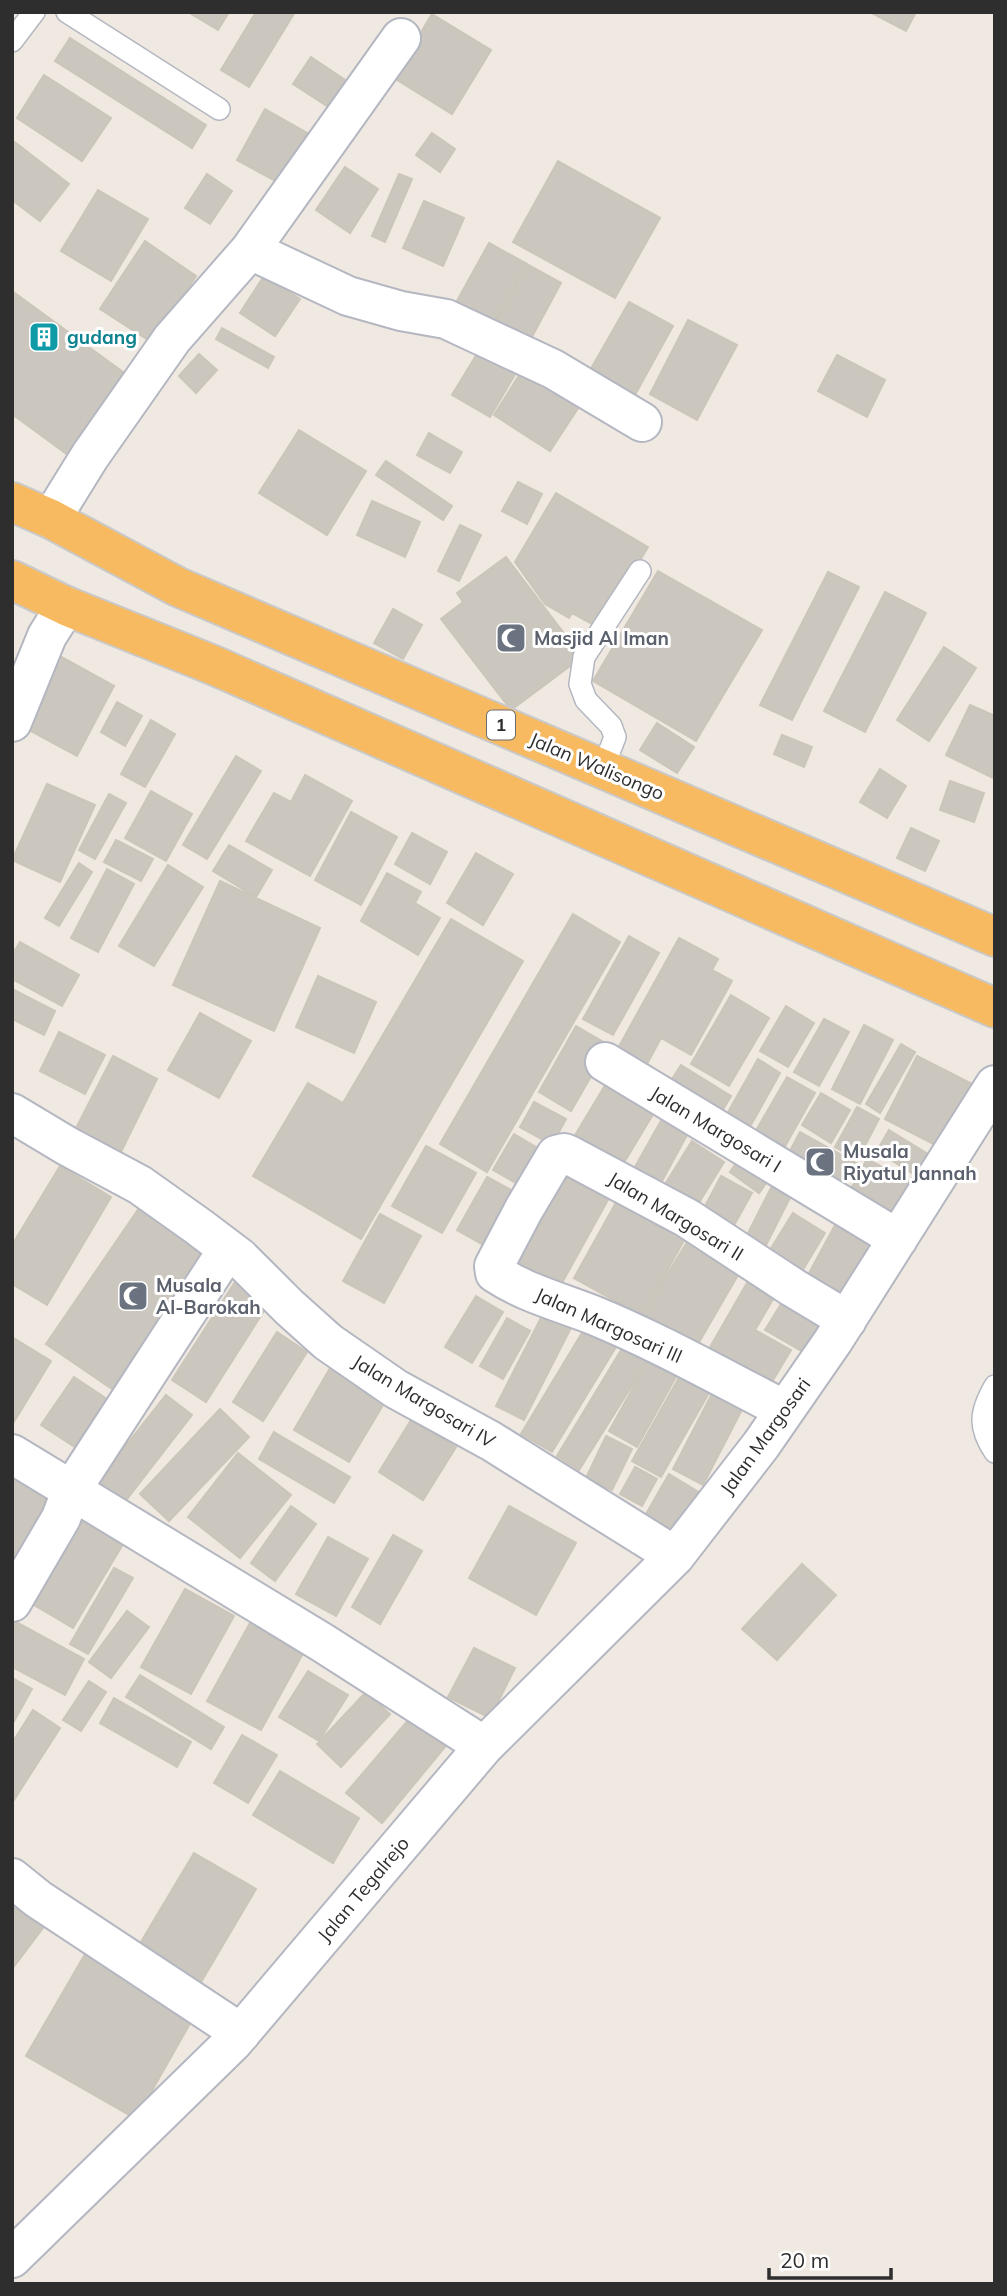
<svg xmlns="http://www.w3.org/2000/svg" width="1007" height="2296" viewBox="0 0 1007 2296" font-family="Mulish,sans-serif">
	<rect width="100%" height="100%" fill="#efe9e1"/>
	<path fill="#cbc7bf" stroke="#cbc5ba" stroke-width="2" d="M188,12H229L218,30Z
		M256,12H295L249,87L221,70Z
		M870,12H916L906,31Z
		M432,14L491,50L452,114L394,78Z
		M70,38L206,125L192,148L55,61Z
		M311,57L357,88L339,114L293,84Z
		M44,75L111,118L82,161L17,118Z
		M265,109L307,133L279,183L237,160Z
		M432,133L455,149L440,172L416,155Z
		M12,140L69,184L40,221L12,200Z
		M558,161L660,218L615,298L513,242Z
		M345,167L378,189L350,233L316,210Z
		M207,174L232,191L210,224L185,208Z
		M399,174L412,179L385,242L372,236Z
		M98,190L148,219L111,281L61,251Z
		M424,201L464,218L443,266L403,248Z
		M145,241L196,276L153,343L100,309Z
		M489,243L527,264L492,329L453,308Z
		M527,264L561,283L526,348L492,329Z
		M264,276L300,299L275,336L240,313Z
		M12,291L138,383L79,463L12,414Z
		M629,302L673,326L630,404L585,379Z
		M688,320L737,345L697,420L650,394Z
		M222,328L274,357L268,368L216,339Z
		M483,344L520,366L490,417L452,395Z
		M199,354L217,370L196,393L179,376Z
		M837,355L885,380L867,417L818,391Z
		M527,363L584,399L550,451L494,415Z
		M299,430L366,471L327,535L259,493Z
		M429,433L462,452L450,473L417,455Z
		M386,461L452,506L443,520L376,475Z
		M518,482L542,494L527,524L502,511Z
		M556,493L648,547L599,628L572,613L569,618L545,604L515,562Z
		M372,501L420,522L405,557L357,535Z
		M460,525L481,535L459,581L438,571Z
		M506,557L582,657L511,710L441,619L463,602L457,593Z
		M658,571L762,630L696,741L593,681Z
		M828,572L859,587L792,720L760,705Z
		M885,592L926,613L865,732L824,711Z
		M393,609L422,625L403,659L374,643Z
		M944,647L976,668L929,741L897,720Z
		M56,654L114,686L77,756L18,724Z
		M117,702L142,716L125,746L101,732Z
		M970,705L995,716V779L946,755Z
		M151,720L175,734L145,787L121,774Z
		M657,723L694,747L677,773L640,750Z
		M782,735L812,747L804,767L774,754Z
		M236,756L261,771L207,859L183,845Z
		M880,769L906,786L887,818L860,802Z
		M305,775L352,801L310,876L246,841L274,793L291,802Z
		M950,781L984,793L974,822L940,810Z
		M47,784L95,805L60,882L12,860Z
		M151,791L192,814L166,861L125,838Z
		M109,794L126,803L95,859L79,850Z
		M351,812L397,837L361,905L315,880Z
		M911,828L939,841L925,871L897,858Z
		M412,833L447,852L430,884L395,864Z
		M116,840L153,859L141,881L104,862Z
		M229,845L272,870L256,897L213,871Z
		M476,853L513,874L483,925L447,903Z
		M79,863L92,872L59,926L45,918Z
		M168,865L203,887L154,966L119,946Z
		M107,869L134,884L98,952L71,938Z
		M387,873L421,892L415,903L440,918L418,955L361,921Z
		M220,881L320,928L274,1031L173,985Z
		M573,914L620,942L487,1172L440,1144Z
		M451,919L523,961L361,1239L253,1176L308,1083L343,1103Z
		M629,936L659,953L613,1035L583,1019Z
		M679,938L718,959L712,970L732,981L691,1055L661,1038L646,1066L617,1050Z
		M20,942L79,975L62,1006L12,979V955Z
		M318,976L376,1002L354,1053L296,1027Z
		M12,989L55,1011L44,1035L12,1019Z
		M731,995L769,1018L729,1086L691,1064Z
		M786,1006L814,1023L788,1067L760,1051Z
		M200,1013L251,1041L219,1098L168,1070Z
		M824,1019L849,1032L819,1086L794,1072Z
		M864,1025L893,1040L860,1104L832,1089Z
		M576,1026L609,1045L571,1111L539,1092Z
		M59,1032L105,1055L85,1094L40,1071Z
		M901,1044L915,1052L880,1113L866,1104Z
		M113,1056L157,1079L119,1156L73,1134Z
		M917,1056L972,1084L939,1147L885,1119Z
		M758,1059L780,1073L746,1134L723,1121Z
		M681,1065L731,1096L716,1121L665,1090Z
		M610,1077L658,1106L616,1176L568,1147Z
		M787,1077L815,1093L783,1150L754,1134Z
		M821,1093L850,1110L831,1143L802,1125Z
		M534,1102L566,1119L552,1145L520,1127Z
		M857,1107L879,1119L858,1159L835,1147Z
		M667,1110L693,1124L654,1196L627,1181Z
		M889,1130L928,1154L915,1175L877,1151Z
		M800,1132L856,1163L840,1191L785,1160Z
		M514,1134L548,1154L528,1190L493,1170Z
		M692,1141L724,1162L697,1206L664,1186Z
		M426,1146L476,1173L442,1233L392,1206Z
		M744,1152L773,1174L759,1193L730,1172Z
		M867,1159L916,1185L895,1223L847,1196Z
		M60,1166L111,1197L47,1305L12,1284V1245Z
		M557,1171L608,1200L553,1299L502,1270Z
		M721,1176L752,1193L726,1240L696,1223Z
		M777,1176L796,1186L759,1259L740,1249Z
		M487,1177L524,1197L494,1251L457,1230Z
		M624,1188L692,1226L642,1316L574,1278Z
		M146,1198L221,1249L121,1395L46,1344Z
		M842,1212L883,1235L842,1310L801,1288Z
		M793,1213L825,1233L795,1283L762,1263Z
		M380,1214L421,1236L384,1303L343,1281Z
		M693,1232L745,1263L694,1351L640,1320Z
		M755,1269L782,1284L755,1330L791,1350L766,1392L705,1356Z
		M240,1274L274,1295L206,1402L172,1380Z
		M789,1291L826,1313L803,1352L765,1330Z
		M476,1296L503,1312L472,1363L445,1347Z
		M548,1304L576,1318L524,1420L496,1406Z
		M507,1318L530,1331L503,1379L480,1366Z
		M591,1318L622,1337L552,1452L521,1434Z
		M277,1332L307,1352L263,1421L233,1402Z
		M12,1337L51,1361L12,1425Z
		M629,1337L653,1352L579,1470L557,1456Z
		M653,1352L681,1368L637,1447L609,1431Z
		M333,1363L389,1395L349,1462L294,1430Z
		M685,1367L714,1384L661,1477L632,1461Z
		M74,1377L110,1401L78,1449L41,1425Z
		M718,1382L748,1398L703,1485L673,1469Z
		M166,1395L192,1415L120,1508L93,1487Z
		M220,1409L249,1437L169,1521L140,1494Z
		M411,1420L456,1447L423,1500L379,1472Z
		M274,1432L350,1477L334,1503L259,1459Z
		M606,1436L632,1449L612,1490L586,1478Z
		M238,1453L291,1495L240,1558L188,1517Z
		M635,1467L657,1479L642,1506L620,1494Z
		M669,1474L702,1494L678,1535L645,1516Z
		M12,1477L61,1507L12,1587Z
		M291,1506L316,1524L275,1581L251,1563Z
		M509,1506L576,1543L536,1615L469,1578Z
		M72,1513L123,1544L73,1628L22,1598Z
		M393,1535L422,1551L380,1624L352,1607Z
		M328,1537L368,1559L336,1616L296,1594Z
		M802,1564L836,1595L777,1660L742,1629Z
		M114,1568L133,1578L88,1654L70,1644Z
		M185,1589L234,1616L191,1694L141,1667Z
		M127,1611L149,1627L111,1678L89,1662Z
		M251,1621L305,1650L261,1730L207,1701Z
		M16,1622L84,1659L65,1695L12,1667V1629Z
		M474,1648L515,1668L490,1718L448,1697Z
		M308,1671L348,1695L319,1741L279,1717Z
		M140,1675L224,1727L211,1749L126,1697Z
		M12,1678L32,1689L12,1725Z
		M89,1681L106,1692L81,1731L63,1720Z
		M366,1692L390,1714L341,1767L317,1744Z
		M114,1698L191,1742L177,1767L100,1723Z
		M33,1710L60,1728L12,1803V1743Z
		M410,1718L445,1747L382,1823L346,1793Z
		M242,1735L277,1755L248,1803L214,1783Z
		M280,1771L359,1818L333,1863L253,1815Z
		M194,1853L256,1889L197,1989L135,1952Z
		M12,1906L43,1928L12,1969Z
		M92,1942L201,2004L136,2119L26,2056Z"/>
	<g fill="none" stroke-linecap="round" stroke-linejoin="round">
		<g stroke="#b4b7c1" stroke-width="24">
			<path id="service" d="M67,12L219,109
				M12,41L34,12
				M603,768L615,737L611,726L586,700L580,684L584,657L640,571
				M995,1386C980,1412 978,1427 995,1452"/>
		</g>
		<g stroke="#b4b7c1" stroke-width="42">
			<path id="minor" d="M250,250L348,296L401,311L446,319L553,369L642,422
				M51,519L90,456L172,339L250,250L401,38
				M12,722L47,636L66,606
				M605,1062L898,1239
				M12,1113L67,1146L140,1185L199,1227L240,1258L289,1307L328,1342L396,1389L491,1441L675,1556
				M785,1410C722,1378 659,1342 593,1315C560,1302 525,1293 495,1273L494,1266L524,1209L556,1155L564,1153L569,1155L687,1218L792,1287L847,1320
				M12,1454L323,1643L484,1746
				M12,1602L61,1518L72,1489L228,1249
				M12,1878L38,1899L241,2033
				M12,2258L233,2042L484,1746L675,1556L761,1445L833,1341L995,1085"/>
		</g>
		<g stroke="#c9c9c9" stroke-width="42">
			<path id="trunk" d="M12,502L51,519L178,587L995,937
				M12,580L66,606L213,665L995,1008"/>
		</g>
		<use href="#service" stroke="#fff" stroke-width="21"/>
		<use href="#minor" stroke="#fff" stroke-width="38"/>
		<use href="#trunk" stroke="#f8ba60" stroke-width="38"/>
	</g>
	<defs>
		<g id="building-square" transform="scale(1.575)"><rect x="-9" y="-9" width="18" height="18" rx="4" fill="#0f9aa8" stroke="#fff"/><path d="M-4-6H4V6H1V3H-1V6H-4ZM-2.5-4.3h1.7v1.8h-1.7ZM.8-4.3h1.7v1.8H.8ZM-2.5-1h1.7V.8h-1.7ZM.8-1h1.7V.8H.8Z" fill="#fff"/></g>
		<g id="mosque-square" transform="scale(1.575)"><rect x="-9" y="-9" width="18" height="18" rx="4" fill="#6b7280" stroke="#fff"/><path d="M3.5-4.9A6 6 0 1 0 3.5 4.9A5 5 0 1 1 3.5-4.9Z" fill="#fff"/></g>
	</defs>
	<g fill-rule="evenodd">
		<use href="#building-square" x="44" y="337"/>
		<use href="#mosque-square" x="511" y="638"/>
		<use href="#mosque-square" x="820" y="1162"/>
		<use href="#mosque-square" x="133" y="1296"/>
	</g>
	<g text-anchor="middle" stroke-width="6" stroke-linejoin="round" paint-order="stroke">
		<rect fill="#fff" stroke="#6d6d6d" stroke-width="2" x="487" y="710.5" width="28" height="29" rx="5"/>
		<g font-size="18" font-weight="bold" fill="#2e2e2e">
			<text x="501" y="731">1</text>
		</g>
		<g font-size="19" font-weight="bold" fill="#0d838f" stroke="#fff" text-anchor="start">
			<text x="67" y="344">gudang</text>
		</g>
		<g font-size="19" font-weight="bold" fill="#5b616d" stroke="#fff" text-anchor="start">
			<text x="534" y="645">Masjid Al Iman</text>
			<text x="843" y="1158">Musala<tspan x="843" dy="22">Riyatul Jannah</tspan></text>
			<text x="156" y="1292">Musala<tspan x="156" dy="22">Al-Barokah</tspan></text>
		</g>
		<g font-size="19" fill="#2e2e2e" stroke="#fff">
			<text transform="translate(597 766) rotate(23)" y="7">Jalan Walisongo</text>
			<text transform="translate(716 1129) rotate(31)" y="7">Jalan Margosari I</text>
			<text transform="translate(676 1216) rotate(31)" y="7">Jalan Margosari II</text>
			<text transform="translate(609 1325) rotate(24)" y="7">Jalan Margosari III</text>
			<text transform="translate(424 1401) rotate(31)" y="7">Jalan Margosari IV</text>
			<text transform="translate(765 1436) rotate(-54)" y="7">Jalan Margosari</text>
			<text transform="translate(363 1889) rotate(-50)" y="7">Jalan Tegalrejo</text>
		</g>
	</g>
	<rect width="1007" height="2296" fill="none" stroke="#2e2e2e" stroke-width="28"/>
	<path d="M769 2268v10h122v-10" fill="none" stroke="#2e2e2e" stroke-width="3.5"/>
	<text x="780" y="2268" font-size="21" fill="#2e2e2e" stroke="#ffffff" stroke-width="5" paint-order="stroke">20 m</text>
</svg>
